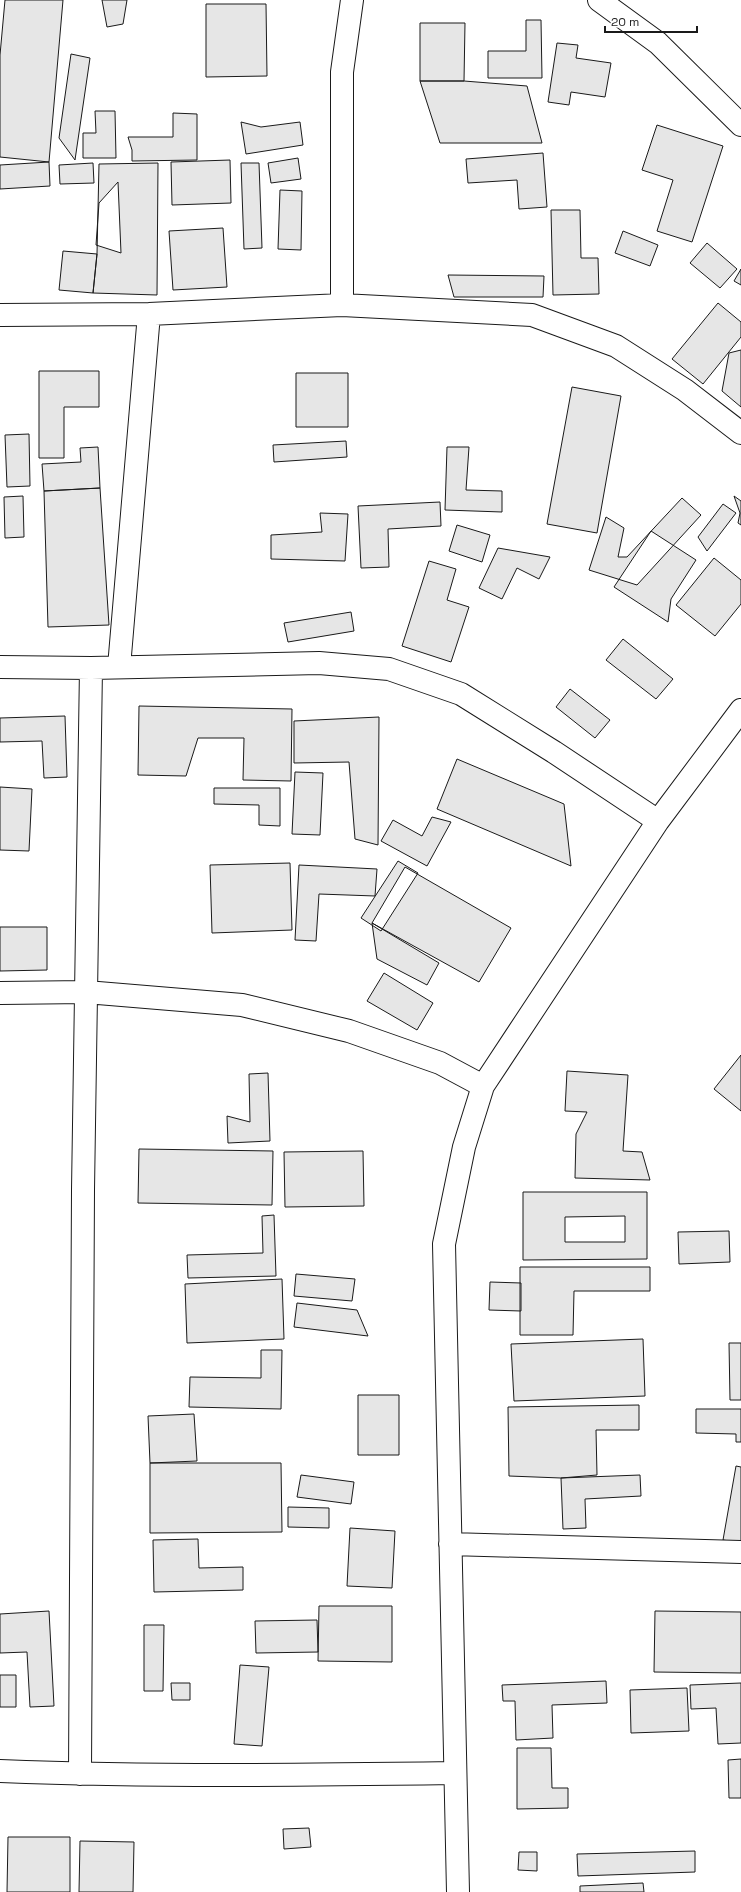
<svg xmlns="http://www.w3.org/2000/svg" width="741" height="1892" viewBox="0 0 741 1892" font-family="'Space Grotesk',sans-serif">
	<rect width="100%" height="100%" fill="#fff"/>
	<path fill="#e6e6e6" stroke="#1a1a1a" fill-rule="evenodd" d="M5,0H63L49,162L0,157V55Z
		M102,0H127L123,24L107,27Z
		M206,4H266L267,76L206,77Z
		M526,20H541L542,78H488V51H526Z
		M420,23H465L464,81H420Z
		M557,43L578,45L576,58L611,63L605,97L571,92L569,105L548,102Z
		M71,54L90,58L75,160L59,138Z
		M420,81H464L527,86L542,143H440Z
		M95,111H115L116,158H83V133H96Z
		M173,113L197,114V160L132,161V150L128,137H173Z
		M241,122L261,127L300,122L303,145L246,154Z
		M657,125L723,146L692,242L657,231L673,180L642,170Z
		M543,153L547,207L519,209L517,180L468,183L466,159Z
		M298,158L301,179L271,183L268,163Z
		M230,160L231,203L172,205L171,162Z
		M49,162L50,186L0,189V165Z
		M93,163L94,183L60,184L59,165Z
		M158,163L157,295L93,293L97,254L99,164Z
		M241,163H259L262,248L244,249Z
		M118,182L121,253L96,245L99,203Z
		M280,190L302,191L301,250L278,249Z
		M551,210H580L581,258H598L599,294L553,295Z
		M223,228L227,287L173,290L169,231Z
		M623,231L658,245L650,266L615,253Z
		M707,243L737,269L720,288L690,263Z
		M63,251L97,254L93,293L59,290Z
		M741,269V285L734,281Z
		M448,275L544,276L543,297H454Z
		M718,303L741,322V337L703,384L672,359Z
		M741,350V407L722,391L729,353Z
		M39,371H99V407H64V458H39Z
		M296,373H348V427H296Z
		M572,387L621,396L597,533L547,524Z
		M29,434L30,486L7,487L5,435Z
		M346,441L347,457L274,462L273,445Z
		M98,447L100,488L44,491L42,464L81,462L80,448Z
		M447,447H469L466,490L502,491V512L445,510Z
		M100,488L109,625L48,627L44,491Z
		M23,496L24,537L5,538L4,497Z
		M734,496L741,501V525L738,523L740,513Z
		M682,498L701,515L637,585L589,570L606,517L624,528L618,557H627Z
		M440,502L441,526L388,529L389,567L361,568L358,506Z
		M723,504L736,513L707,551L698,537Z
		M320,513L348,514L345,561L271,559V535L322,532Z
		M457,525L490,535L482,562L449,551Z
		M651,531L696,560L671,599L668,622L614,587Z
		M498,548L550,557L539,579L517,568L502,599L479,588Z
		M714,558L741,580V604L715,636L676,605Z
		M429,561L456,569L447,600L469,607L451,662L402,646Z
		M351,612L354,631L288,642L284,623Z
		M623,639L673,679L656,699L606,660Z
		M570,689L610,720L595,738L556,707Z
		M139,706L292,709L291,781L243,780L244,738H198L186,776L138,775Z
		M65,716L67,777L44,778L42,741L0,742V718Z
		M379,717L378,845L355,839L349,762L294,763V721Z
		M457,759L564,804L571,866L437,809Z
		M295,772L323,773L320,835L292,834Z
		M0,787L32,789L29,851L0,850Z
		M214,788H280V826L259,825V805L214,804Z
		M432,817L451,822L427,866L381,841L393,820L422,836Z
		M398,861L418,873L381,931L361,918Z
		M290,863L292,930L212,933L210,865Z
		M299,865L377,869L375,896L319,894L316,941L295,940Z
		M405,867L511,928L479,982L372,923Z
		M372,923L439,963L427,985L377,959Z
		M0,927H47V970L0,971Z
		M384,973L433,1003L417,1030L367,1001Z
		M741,1055V1111L714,1089Z
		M567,1071L628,1075L623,1151L642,1152L650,1180L575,1178L576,1134L587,1112L565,1111Z
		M268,1073L270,1141L228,1143L227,1116L250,1122L249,1074Z
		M139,1149L273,1151L272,1205L138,1203Z
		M363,1151L364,1206L285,1207L284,1152Z
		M523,1192H647V1259L523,1260ZM625,1216V1242H565V1217Z
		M274,1215L276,1276L188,1278L187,1255L263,1253L262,1216Z
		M729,1231L730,1262L679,1264L678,1232Z
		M520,1267H650V1291H574L573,1335H520Z
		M296,1274L355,1279L352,1301L294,1296Z
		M282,1279L284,1339L187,1343L185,1284Z
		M490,1282L521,1283V1311L489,1310Z
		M297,1303L357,1310L368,1336L294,1327Z
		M643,1339L645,1396L514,1401L511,1344Z
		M729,1343H741V1400H730Z
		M261,1350H282L281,1409L189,1407L190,1377L261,1378Z
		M358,1395H399V1455H358Z
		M639,1405V1430H596L597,1475L561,1478L509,1476L508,1407Z
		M696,1409H741V1442H736V1434L696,1433Z
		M194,1414L197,1461L150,1463L148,1416Z
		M150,1463H281L282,1532L150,1533Z
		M736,1466L741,1467V1543L723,1540Z
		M301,1475L354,1482L351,1504L297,1497Z
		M640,1475L641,1496L585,1499L586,1528L563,1529L561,1478Z
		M288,1507L329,1508V1528L288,1527Z
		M350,1528L395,1531L392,1588L347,1586Z
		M198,1539L199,1568L243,1567V1590L154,1592L153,1540Z
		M319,1606H392V1662L318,1661Z
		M49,1611L54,1706L30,1707L27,1652L0,1653V1614Z
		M655,1611L741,1612V1673L654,1672Z
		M317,1620L318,1652L256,1653L255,1621Z
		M144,1625H164L163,1691H144Z
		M240,1665L269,1667L262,1746L234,1744Z
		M0,1675H16V1707H0Z
		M606,1681L607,1703L552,1705L553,1738L516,1740L515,1701H503L502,1685Z
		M171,1683H190V1700H172Z
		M741,1683V1743L718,1744L716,1708L691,1709L690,1685Z
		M687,1688L689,1731L631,1733L630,1690Z
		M517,1748H551L552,1788H568V1808L517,1809Z
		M741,1759V1798H729L728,1760Z
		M309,1828L311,1847L284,1849L283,1829Z
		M8,1837H70V1892H7Z
		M80,1841L134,1842L133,1892H79Z
		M695,1851V1872L578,1876L577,1854Z
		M519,1852H537V1871L518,1870Z
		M643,1883L644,1892H580V1886Z"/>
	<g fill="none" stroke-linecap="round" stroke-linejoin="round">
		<g stroke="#1a1a1a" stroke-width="24">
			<path id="minor" d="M599,0L658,43L741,125
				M342,305V72L352,0
				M0,315L149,314L342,305L532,315L616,346L685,390L741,433
				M0,667L91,668L319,663L389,669L461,694L554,752L658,821
				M119,667L149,314
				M0,993L86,992L242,1005L349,1031L440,1063L483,1086
				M450,1544L741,1552
				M0,1771C152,1777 303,1775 455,1773
				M80,1774L83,1190L91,668
				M458,1892L444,1244L464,1147L483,1086L658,821L741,710"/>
		</g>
		<use href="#minor" stroke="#fff" stroke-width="22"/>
	</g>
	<path d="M605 26v6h92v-6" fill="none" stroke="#1a1a1a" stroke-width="2"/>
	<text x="611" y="26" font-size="12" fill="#1a1a1a" stroke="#ffffff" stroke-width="3" paint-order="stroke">20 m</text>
</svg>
